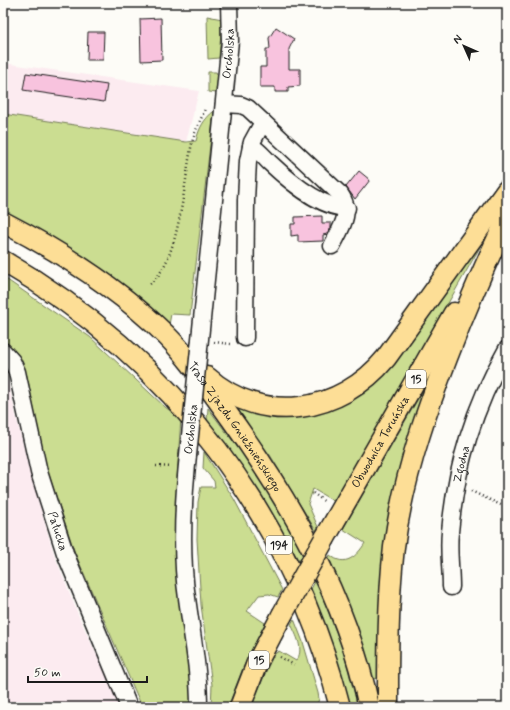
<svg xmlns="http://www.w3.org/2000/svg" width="510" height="710" viewBox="0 0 510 710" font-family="Mynerve,sans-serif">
	<rect width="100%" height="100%" fill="#fdfcf7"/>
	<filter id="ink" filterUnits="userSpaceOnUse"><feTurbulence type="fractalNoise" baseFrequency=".025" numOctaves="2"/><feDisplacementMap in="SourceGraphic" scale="8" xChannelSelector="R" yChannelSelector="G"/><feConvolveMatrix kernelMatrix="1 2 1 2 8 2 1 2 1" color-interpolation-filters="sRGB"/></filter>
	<g filter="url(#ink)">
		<path fill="#fcebf0" d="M3,63L199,91L186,142L3,114Z
			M3,371L6,374L29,469L54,554L80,619L121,707H3Z"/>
		<path fill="#cbdd91" stroke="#747c56" d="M207,16L222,19L219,58L208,59Z
			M208,72H216L218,76L217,93L208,92Z
			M214,111L190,315L171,314L169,325L114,279L27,223L3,211V114L186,142L196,141C199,128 204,119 214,111Z
			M488,233L335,502L313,489L308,504L318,527L316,531L270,455L233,407L234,404L333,408L354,398L375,383Z
			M3,277L90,337L165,407L181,418C177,471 174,523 177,576C180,620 192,663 191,707H142L75,553L46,466L27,376L18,355L3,339Z
			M430,378L380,678L376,679L371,675L355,623L329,558L330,555C345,568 357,556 365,543L343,529Z
			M208,408L260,477L304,552L299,561L255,486L207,421Z
			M204,452L234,499L282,590L278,597L269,594L259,595L247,611L265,623L243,668L228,707H211L212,685L201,605L197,539L198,502L201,487H215L214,481L203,468Z
			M316,580L343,650L358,707H350L335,653L311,589Z
			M294,619L303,642L318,693L319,699L316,707H251L273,655L279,651L296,661C305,650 296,635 291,624Z"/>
		<path fill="#f8c3de" stroke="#1c1c1c" d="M161,18L162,60L141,61L140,19Z
			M276,27L294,39L289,49V69H300V86L288,87V92H275V87H260V67H266V49H270L269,38Z
			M88,32H104L103,60H87Z
			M26,73L107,85L104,102L23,90Z
			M359,171L370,180L355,199L346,187Z
			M322,216V223H331V228L327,234L323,235V241L298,242V235L291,236V224H295V217Z"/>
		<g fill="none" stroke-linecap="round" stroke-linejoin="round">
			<g stroke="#1c1c1c" stroke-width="19">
				<g id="minor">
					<path d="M224,104L241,105L248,108L340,194C353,212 341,228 332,246"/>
					<path d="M251,146C258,149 264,157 269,162C288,180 320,208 347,208"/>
					<path d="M245,338L246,200L248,161L252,142L263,122"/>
					<path id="s1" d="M199,349L230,41L229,3"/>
					<path id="s2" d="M3,351L12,361L17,372L39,472L65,553L129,707"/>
					<path d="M188,455C183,502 180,551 187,598C192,635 199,670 199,707"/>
					<path id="s3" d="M451,587C451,569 448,550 450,532C456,465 474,407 507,349"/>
				</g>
			</g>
			<g stroke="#1c1c1c" stroke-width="23">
				<g id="major">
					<path id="s4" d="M3,222C61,252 119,289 166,335C188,357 204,381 222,406C288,497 346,595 369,707"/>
					<path d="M3,261C173,359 292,518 340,707"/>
					<path d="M207,377C263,427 341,413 386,358L507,190"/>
					<path id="s5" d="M325,538L454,313"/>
					<path d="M240,707L257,663L282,615"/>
					<path d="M388,707C388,653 388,601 394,547C404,470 431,397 460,325C475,289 489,254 507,220"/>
				</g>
			</g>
			<path stroke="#1c1c1c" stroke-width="2.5" stroke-dasharray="1 3" stroke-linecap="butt" d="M150,284C180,261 184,180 192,143C194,132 201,120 205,109
				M214,342L231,344
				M156,466L172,467
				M471,491L501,505L507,506
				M313,493L325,502
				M280,657L294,665"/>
			<use href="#minor" stroke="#fdfcf7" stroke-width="16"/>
			<use href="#major" stroke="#fdde96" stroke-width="20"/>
			<g stroke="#1c1c1c" stroke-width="19" stroke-linecap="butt">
				<g id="minor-bridge">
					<path id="s6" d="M188,455L199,349"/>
				</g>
			</g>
			<g stroke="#1c1c1c" stroke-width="23" stroke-linecap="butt">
				<path id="major-bridge" d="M282,615L325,538"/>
			</g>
			<use href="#minor-bridge" stroke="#fdfcf7" stroke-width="16"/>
			<use href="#major-bridge" stroke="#fdde96" stroke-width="20"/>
		</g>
	</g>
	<g text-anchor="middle" stroke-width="4" stroke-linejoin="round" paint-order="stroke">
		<g fill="#fdfcf7" stroke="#605f5e" stroke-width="1">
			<rect x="406" y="370" width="20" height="18" rx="3"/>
			<rect x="266" y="536" width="26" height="18" rx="3"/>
			<rect x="249" y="651" width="20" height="18" rx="3"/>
		</g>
		<g font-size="11" font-weight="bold" fill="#1c1c1c">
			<text x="416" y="383">15</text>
			<text x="279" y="549">194</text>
			<text x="259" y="664">15</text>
		</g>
		<g font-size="12" fill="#1c1c1c" stroke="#fdfcf7">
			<text dy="4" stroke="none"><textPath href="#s1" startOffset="297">Orcholska</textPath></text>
			<text dy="4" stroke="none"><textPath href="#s4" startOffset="314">Trasa Zjazdu Gnieźnieńskiego</textPath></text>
			<text dy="4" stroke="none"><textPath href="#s6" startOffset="26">Orcholska</textPath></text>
			<text dy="4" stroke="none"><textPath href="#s5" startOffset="111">Obwodnica Toruńska</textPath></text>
			<text dy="4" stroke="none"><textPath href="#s3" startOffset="124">Zgodna</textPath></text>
			<text dy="4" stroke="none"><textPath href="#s2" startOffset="190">Pałucka</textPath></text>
		</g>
	</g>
	<rect width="510" height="710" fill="none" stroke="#fdfcf7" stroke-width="16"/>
	<rect x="8" y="8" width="494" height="694" fill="none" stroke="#1c1c1c" stroke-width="1.5" filter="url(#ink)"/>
	<g transform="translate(464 46) rotate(315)" stroke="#fdfcf7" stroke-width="3" paint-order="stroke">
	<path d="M0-3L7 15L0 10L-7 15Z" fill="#1c1c1c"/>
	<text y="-6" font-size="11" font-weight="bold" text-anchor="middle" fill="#1c1c1c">N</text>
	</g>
	<path d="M28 676v6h119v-6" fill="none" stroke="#1c1c1c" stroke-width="2"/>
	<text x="34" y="676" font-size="12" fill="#1c1c1c" stroke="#fdfcf7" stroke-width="3" paint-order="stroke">50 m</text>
</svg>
